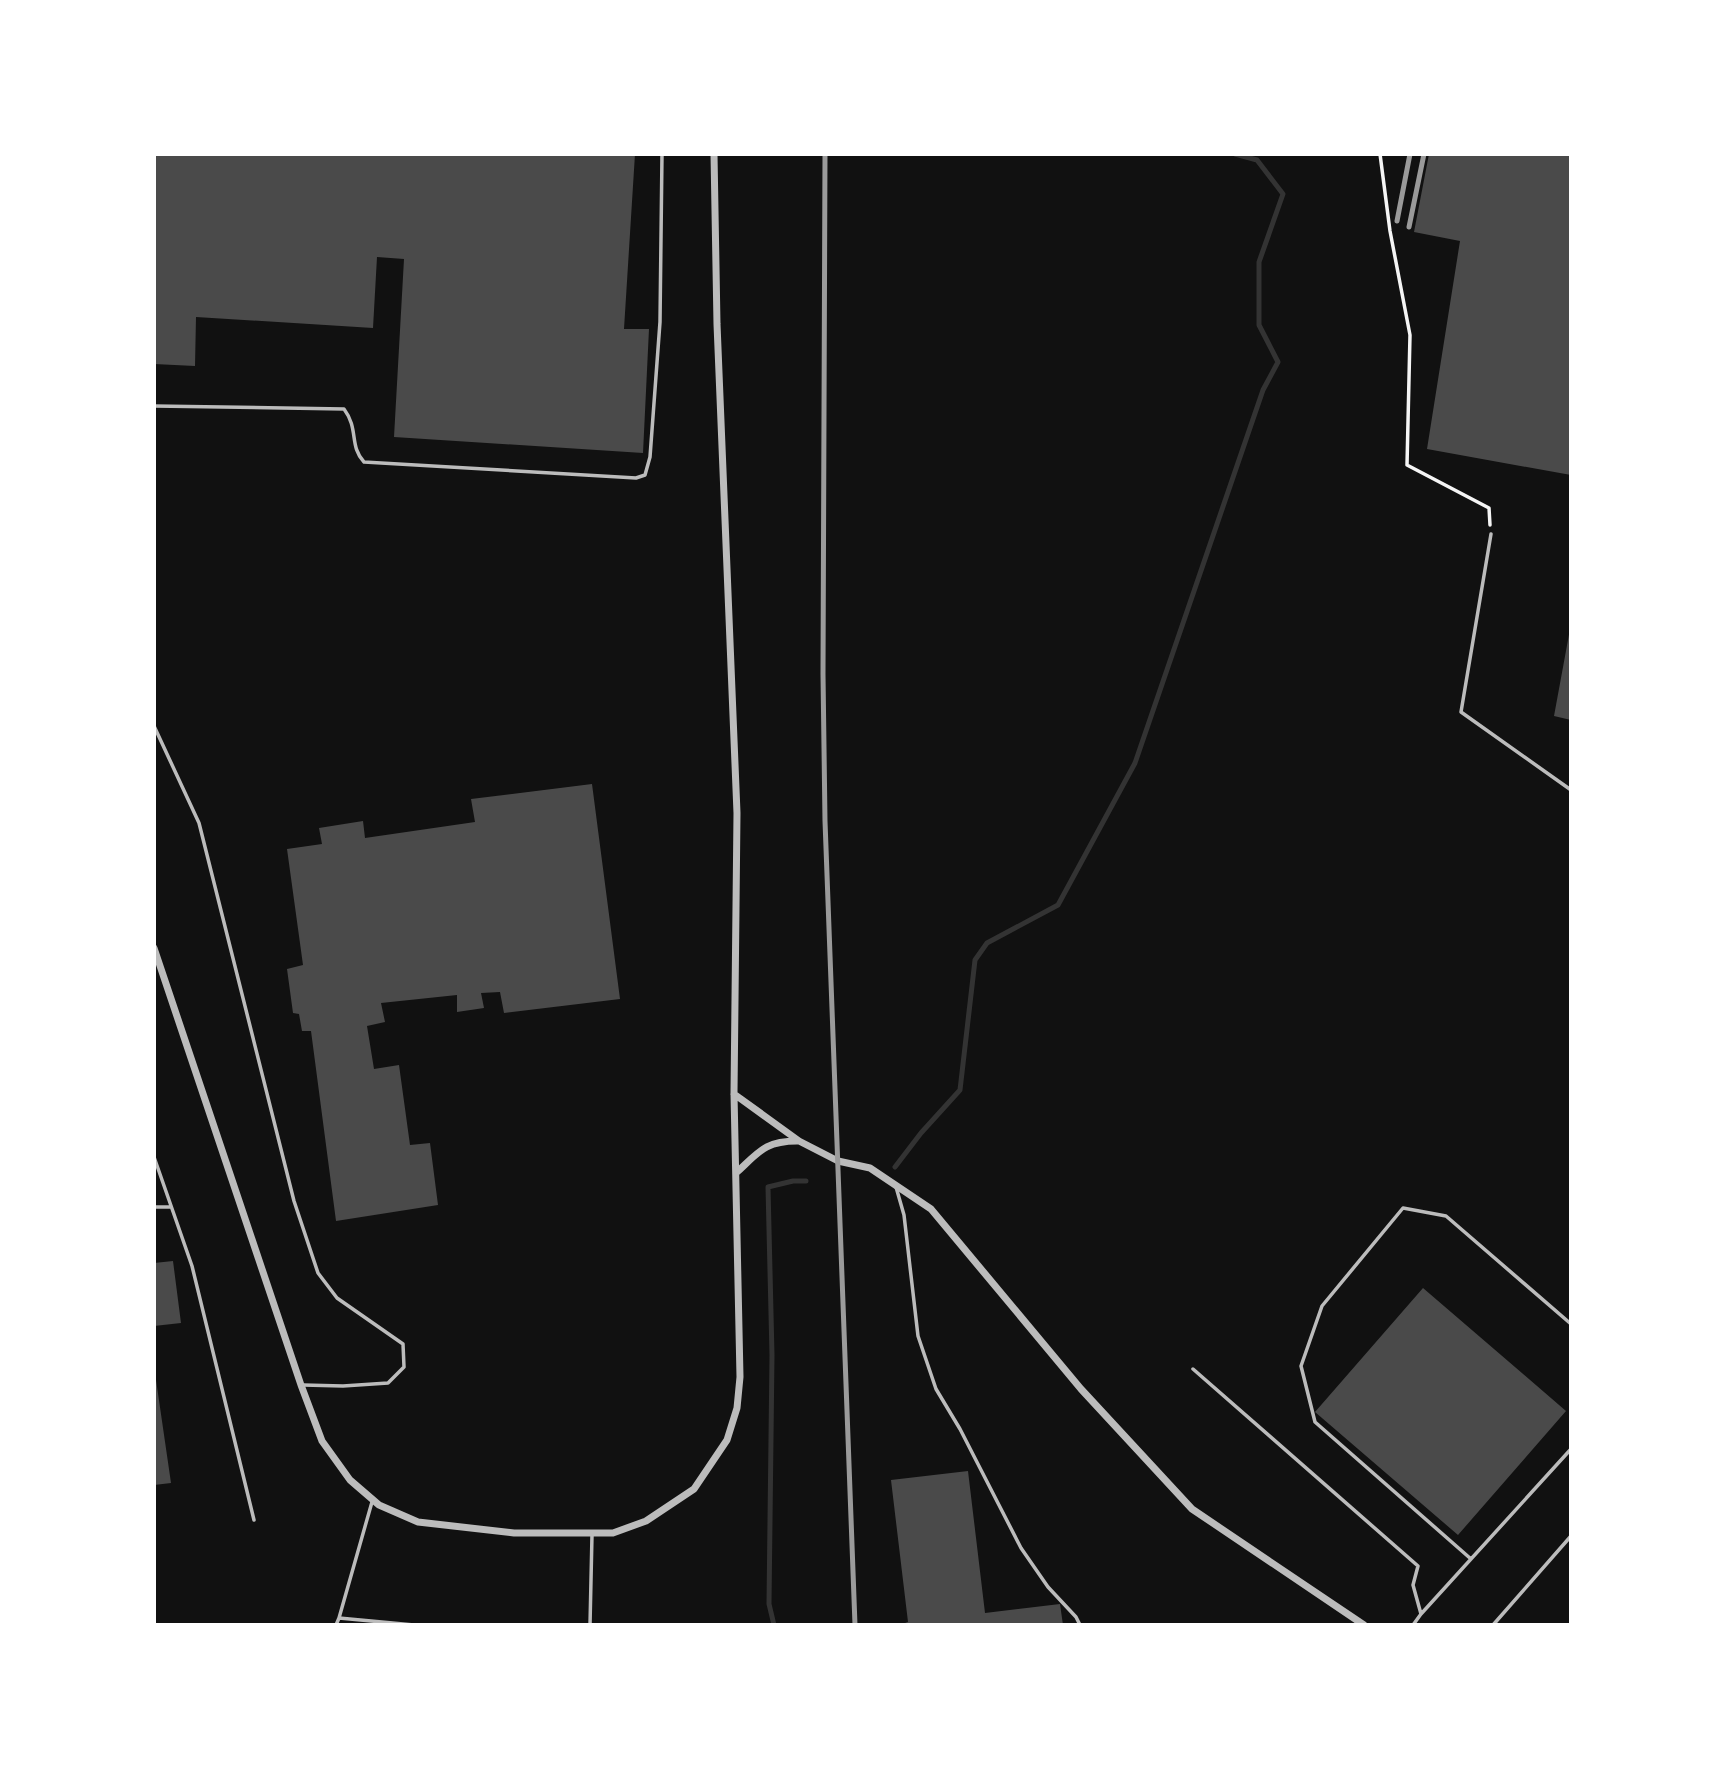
<svg xmlns="http://www.w3.org/2000/svg" width="1725" height="1779" viewBox="0 0 1725 1779" font-family="Cabin,sans-serif">
	<rect width="100%" height="100%" fill="#111"/>
	<g fill="none" stroke-linecap="round" stroke-linejoin="round">
		<path stroke="#333" stroke-width="5" d="M895,1167L921,1133L960,1090L975,960L987,943L1058,905L1135,763L1263,390L1278,362L1259,325V262L1283,194L1257,160L1235,154
			M774,1625L769,1604L772,1355L768,1187L793,1181H806"/>
	</g>
	<path fill="#4a4a4a" d="M154,154H635L624,329H649L643,453L394,437L404,259L377,257L373,328L196,317L195,366L154,364Z
		M1429,154H1571V475L1427,449L1460,241L1414,232Z
		M1570,629H1571V720L1554,716Z
		M592,784L620,999L504,1013L500,992L481,993L484,1008L457,1012V995L381,1003L385,1022L367,1026L374,1069L399,1065L410,1145L430,1143L438,1205L336,1221L311,1031H302L299,1014L293,1013L287,969L303,965L287,849L322,844L319,828L363,821L365,838L475,822L471,799Z
		M173,1261L181,1323L154,1326V1263Z
		M1423,1288L1566,1411L1458,1535L1315,1412Z
		M154,1366L171,1483L154,1485Z
		M968,1471L985,1613L1060,1604L1063,1625H899L908,1622L891,1480Z"/>
	<g fill="none" stroke-linecap="round" stroke-linejoin="round">
		<path stroke="#f5f5f5" stroke-width="3.5" d="M1380,154L1390,231L1410,335L1407,465L1489,508L1490,525"/>
		<path stroke="#bcbcbc" stroke-width="3.5" d="M154,406L344,409C359,429 349,446 364,462L636,478L645,475L650,457L660,322L662,154
			M1491,534L1461,712L1571,790
			M154,726L199,823L294,1201L318,1273L337,1298L403,1344L404,1367L388,1383L343,1386L303,1385
			M154,1157L192,1266L254,1520
			M896,1187L904,1215L918,1336L936,1389L960,1429L1021,1548L1048,1587L1076,1617L1080,1625
			M154,1207H170
			M1193,1369L1418,1566L1413,1585L1421,1614L1413,1625
			M372,1502L339,1618L414,1625
			M1471,1559L1315,1422L1301,1366L1322,1306L1403,1208L1446,1216L1571,1324
			M1421,1614L1571,1449
			M336,1625L339,1618
			M590,1625L592,1535
			M1493,1625L1571,1536"/>
		<path stroke="#bcbcbc" stroke-width="7" d="M154,948L301,1385L322,1441L350,1480L379,1505L418,1522L514,1533H613L646,1521L694,1489L727,1440L737,1408L740,1377L734,1094L737,813L717,324L714,154
			M734,1094L799,1141L838,1161L870,1168L931,1209L1081,1389L1192,1509L1364,1625
			M736,1173C759,1152 765,1141 797,1141"/>
		<path stroke="#9a9a9a" stroke-width="5" d="M825,154L823,674L825,821L855,1625
			M1397,221L1410,154
			M1409,227L1424,154"/>
	</g>
	<rect width="1725" height="1779" fill="none" stroke="#ffffff" stroke-width="312"/>
</svg>
